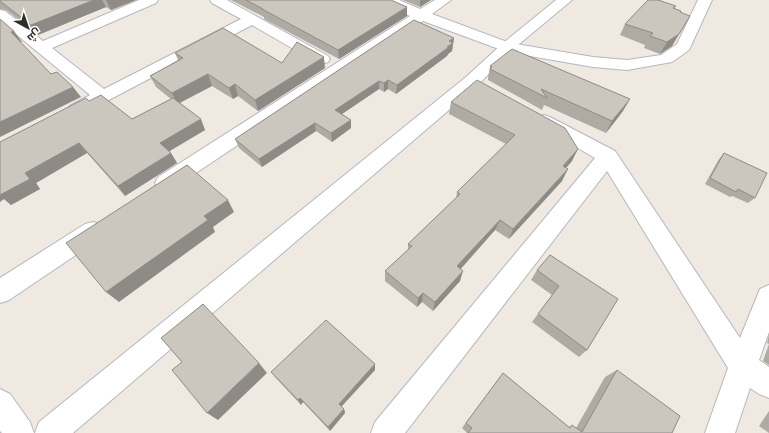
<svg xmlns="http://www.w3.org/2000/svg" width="769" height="433" viewBox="0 0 769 433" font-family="'PT Sans',Cairo,sans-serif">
	<rect width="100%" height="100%" fill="#efe9e1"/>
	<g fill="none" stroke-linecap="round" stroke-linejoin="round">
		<g stroke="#b4b7c1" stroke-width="2">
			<path id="street" d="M139,0H158L156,3L52,48L104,89L241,19L212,3L210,0H227L328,56L330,59L328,62L322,64L316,62L252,25L82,114L76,116L70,114L67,110L70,106L90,95L0,21V10L5,11L43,41Z
				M380,0H399L420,9L435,0H451L432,14L510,43L593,57L627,60L661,55L677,44L698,0H712L689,50L672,62L627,70L593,67L507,52L423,21L172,189L165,191L158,189L155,183L158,177L410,16L382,3Z
				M544,115L550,117L615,151L740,338L760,289L769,285V332L759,360L769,367V398L759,394L750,388L735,433H705L728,368L607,171L405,433H371L375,422L595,158L538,125L535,121L538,117Z
				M93,222L101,224L104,231L101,238L9,300L0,303V278L85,224Z
				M0,389L10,394L30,422L34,433H2L0,431Z"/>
		</g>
		<g stroke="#b4b7c1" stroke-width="2">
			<path id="secondary" d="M556,0H572L512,50L478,85L73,433H35L39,422L466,77L502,44Z"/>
		</g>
		<use href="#street" fill="#fff" fill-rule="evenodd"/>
		<use href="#secondary" fill="#fff" fill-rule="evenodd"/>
	</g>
	<path fill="#afaba4" d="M0,0H136L111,10L106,7L38,35L6,10L0,9Z
		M231,0H391L407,16L339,59L264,19V17Z
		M403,0H431L420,7Z
		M676,6L674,9L680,13L672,46L660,54L644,48L645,45L620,35L625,24Z
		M454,38L452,51L448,54L447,56L396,94L388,89L384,92L379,89L342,114L351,120V128L332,142L316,131L262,167L239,148L235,139Z
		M175,53L325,68L258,111L238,96L233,99L212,86L180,103L205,130L170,151L171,153L177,163L125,196L87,153L36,183L40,189L11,205L4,199L89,101L132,119L171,99L156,87L150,76L178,60Z
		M490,66L623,111L606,133L544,105L542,110L488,80V78Z
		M451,102L572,161L566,168L562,181L509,239L495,230L461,269L460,281L433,311L422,302L417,307L385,281V271L408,250V244L456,198L457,192L506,144L449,114Z
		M724,153L755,198L748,203L732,196L730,197L705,184L719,159Z
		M550,255L587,350L579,357L532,322L552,295L531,280L537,270Z
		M769,334V365L763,361L769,344L767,343Z
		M375,364V370L341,407L344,409L345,413L330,431L303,402L301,405L275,377L271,372Z
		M617,370L672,433H467L462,428L503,373L569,427L572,425L576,428L605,377Z
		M769,411V433L759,426Z"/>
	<path fill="#8e8b86" d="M94,0H102L106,7L38,35L31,25Z
		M106,0H136L111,10Z
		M420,0H431L420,7Z
		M407,7V16L339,59L338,50Z
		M690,16L672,46L660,54L667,42Z
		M14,31L22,42L19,43L11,32Z
		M454,38L452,51L448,54L447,56L396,94L397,85Z
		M324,57L325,68L258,111L255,100Z
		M208,74L212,86L177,104L172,93Z
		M388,80V89L384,92V83Z
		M379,81V89L336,118L335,110Z
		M235,84L238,96L233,99L229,88Z
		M73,87L81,97L0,137V122Z
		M630,99L623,111L606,133L612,121Z
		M201,119L205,130L166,153L160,143Z
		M351,120V128L332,142L331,133Z
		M315,123L316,131L262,167L259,159Z
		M79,143L87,153L36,183L40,189L11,205L4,199L0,202V193L25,173Z
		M578,149L572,161L557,178L563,166Z
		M171,153L177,163L125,196L118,186Z
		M568,169L562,181L509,239L513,229Z
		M228,200L234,212L213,227L215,232L119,302L106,292L204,216Z
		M500,220L495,230L454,276L457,266Z
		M463,271L460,281L433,311L435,302Z
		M423,293L422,302L417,307L418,298Z
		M259,363L267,373L218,420L207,413Z
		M375,364V370L340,408L339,404Z
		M300,398L303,402L301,405L298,400Z
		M344,409L345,413L330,431L328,427Z"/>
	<path fill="#cbc7bf" stroke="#8e8b86" d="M0,0H94L31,25L0,1Z
		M246,0H391L407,7L338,50L262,9H263Z
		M648,0H658L676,6L673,8L681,11L680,12L690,16L679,34L667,42L650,36L653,33L625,24Z
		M0,19L14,31L11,32L51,74L57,72L73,87L0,122Z
		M414,20L454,38L449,41L453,43L447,47H449L397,85L388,80L384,83L379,81L335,110L351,120L331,133L315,123L259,159L235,139Z
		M223,28L282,63L297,42L324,57L255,100L235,84L229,88L208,74L172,93L150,76L183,58L175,53Z
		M512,49L630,99L612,121L541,89L547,98L490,69L492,67L490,66Z
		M477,80L565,128L578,149L563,166L568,169L513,229L500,220L457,266L463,271L435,302L423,293L418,298L385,271L412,246L408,244L460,194L457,192L515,135L451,102Z
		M101,95L132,119L173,98L201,119L160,143L171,153L118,186L79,143L25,173L30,179L0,195V142L86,98L89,101Z
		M724,153L767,173L755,198L738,189L736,192L710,178Z
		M187,165L228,200L204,216L208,220L106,292L66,243Z
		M550,255L618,299L587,350L538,314L559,286L537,270Z
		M203,304L259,363L207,413L172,370L182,362L161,338Z
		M326,320L375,364L339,404L344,409L328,427L300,398L298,400L271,372Z
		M617,370L680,416L672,433H468L472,428L466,423L503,373L570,428L572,425L582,432Z"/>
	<g transform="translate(28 28) rotate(140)" stroke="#ffffff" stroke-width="3" paint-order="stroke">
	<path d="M0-3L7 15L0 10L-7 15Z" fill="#2e2e2e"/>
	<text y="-6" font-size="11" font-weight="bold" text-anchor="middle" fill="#2e2e2e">ش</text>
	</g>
</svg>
